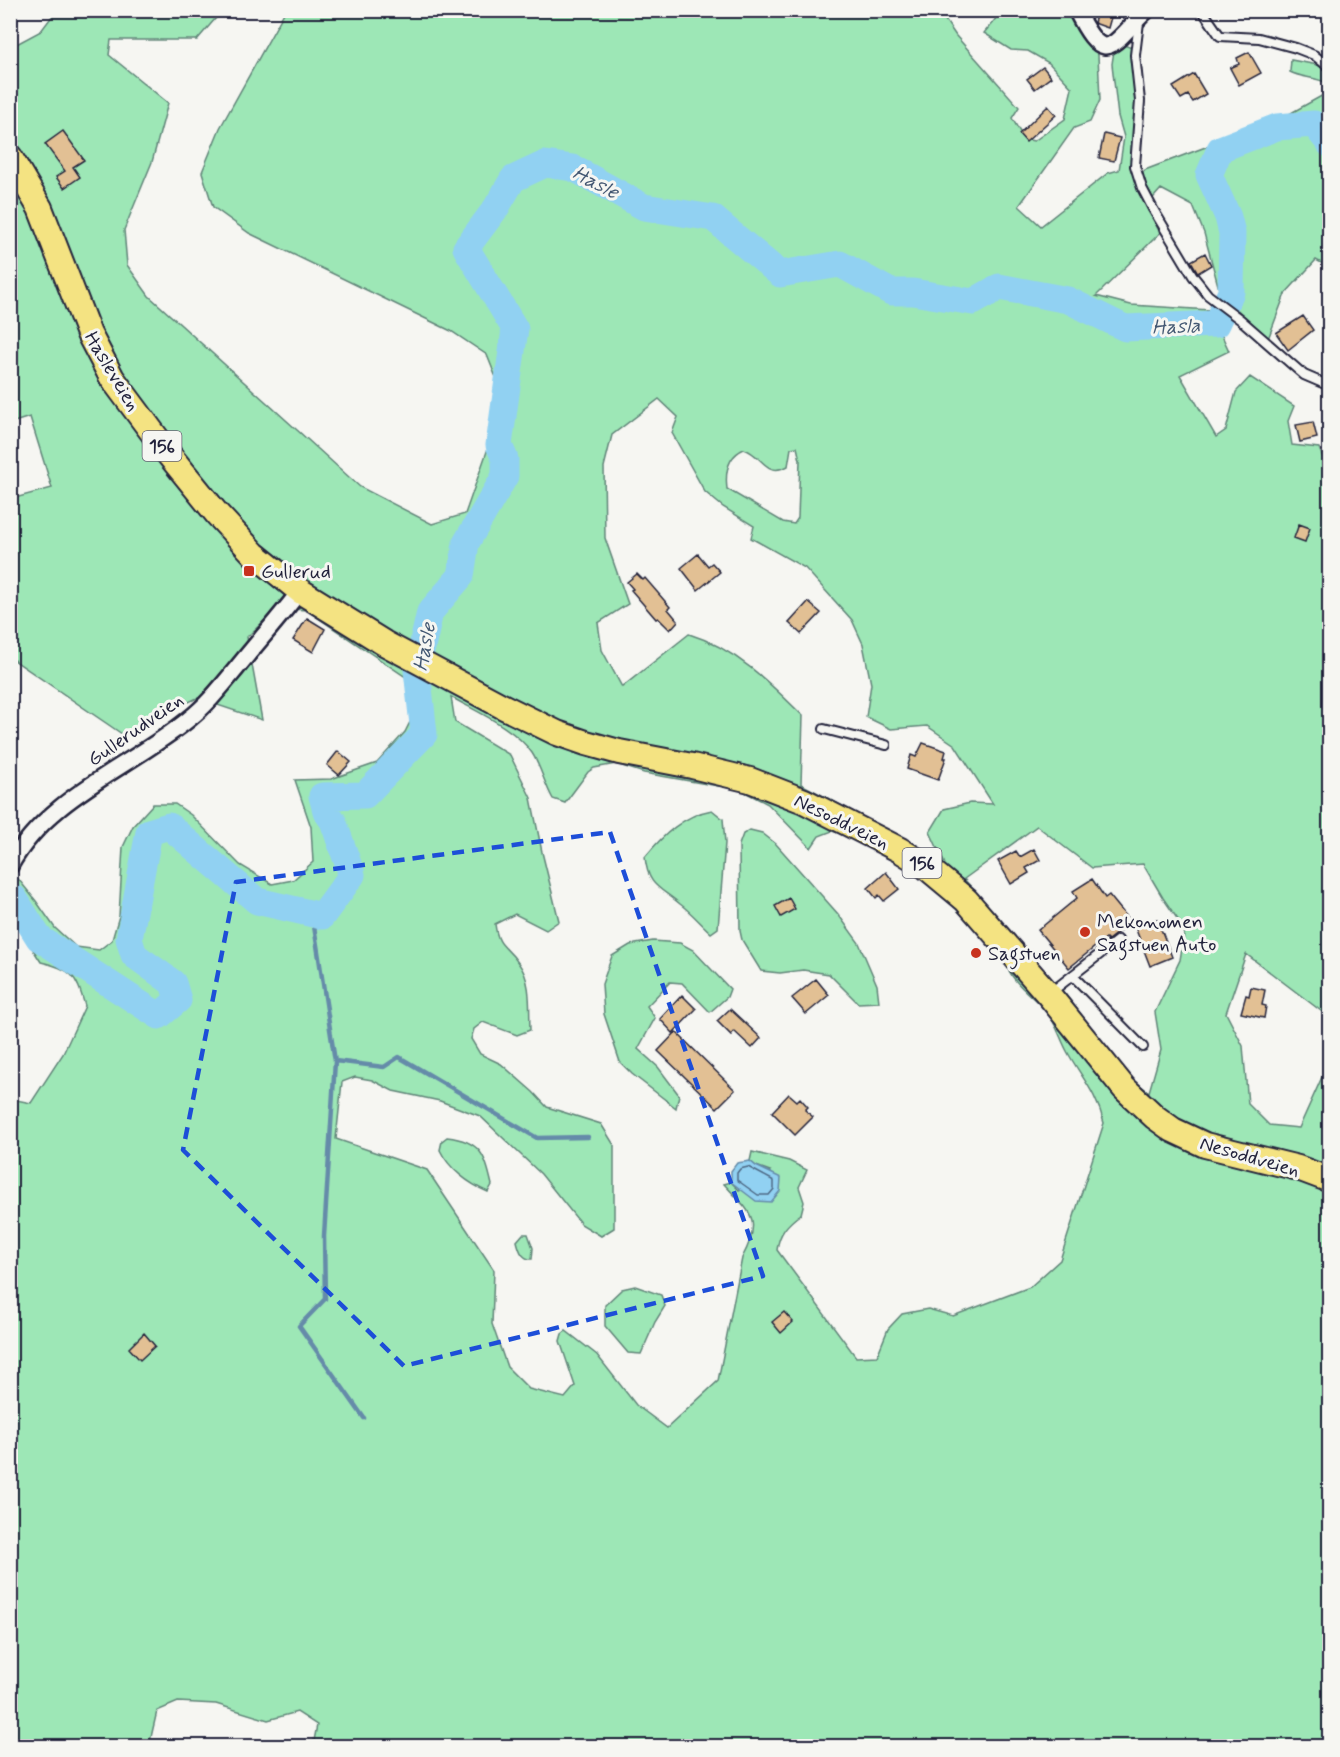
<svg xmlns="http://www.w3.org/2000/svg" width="1340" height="1757" viewBox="0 0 1340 1757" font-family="Mynerve,sans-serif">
	<rect width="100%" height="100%" fill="#f6f6f2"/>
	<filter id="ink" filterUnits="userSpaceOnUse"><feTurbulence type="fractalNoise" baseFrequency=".0167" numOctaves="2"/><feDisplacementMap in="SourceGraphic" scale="12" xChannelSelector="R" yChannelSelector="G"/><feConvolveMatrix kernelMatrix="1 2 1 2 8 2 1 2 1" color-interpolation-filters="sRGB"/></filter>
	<g filter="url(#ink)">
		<path fill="#9de7b6" stroke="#608478" stroke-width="1.5" fill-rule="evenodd" d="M56,11H222L197,40H111L109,55L168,103L152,162L124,230L127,265L149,296L360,487L432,524L465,514L505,400L487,355L451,331L249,233L213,207L202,172L220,128L285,11H939L956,36L1019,107L1012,118L1024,139L1034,141L1065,119L1072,88L1049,63L1028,51L1011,50L984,33L1002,11H1069L1079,29L1098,55L1100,100L1090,122L1074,128L1019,206L1041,226L1108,173L1119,170L1124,137L1118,116L1112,64L1114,51L1124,45L1132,48L1137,103L1131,164L1135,182L1145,170L1282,118L1327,93V83C1315,77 1302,78 1290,72L1291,60L1329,67V267L1316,260L1285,294L1268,339L1220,293L1204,233L1193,206L1161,189L1146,206L1160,233L1096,296L1131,305L1210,310L1229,351L1180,375L1216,437L1226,430L1236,392L1250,377L1294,406L1288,421L1292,445L1319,448L1329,473V1017L1246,954L1226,1013L1243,1046L1248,1104L1269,1125L1299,1128L1323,1075L1329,1067V1746H313L317,1725L297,1712L268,1720L216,1704L178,1702L157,1711L149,1746H11V1099L31,1103L63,1054L85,1006C76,974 72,970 41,962L14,920L11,919V870L36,901L55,928L76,947L99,950L112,940L119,916L123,847L133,826L153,804H175L191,815L240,865L272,884L293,880L313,862L311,827L295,780L331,779L377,763L405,732L413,716V682L306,610L278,608L247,637L262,720L197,698L122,734L11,658V499L52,488L30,417L11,423V47L41,31ZM659,399L678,417L672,433L705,492L723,507L754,526L751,538L805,568L852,620L863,644L871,684L866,717L891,729L927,726L955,745L993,804L970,803L944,809L930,832L944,862L925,850L801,784L803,716C770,683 735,648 689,634L622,687L602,650L598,623L628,604L605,538L604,467L612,435ZM797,447L800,460L798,518L794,524L783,522L727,489C725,473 728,456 744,449C763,455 765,478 788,466L791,448ZM451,697C477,712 515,728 532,753C540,765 545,785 553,799L565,803L588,772L594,768L616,764L644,773L741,790L768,804L811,848L819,836L832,831L863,841L911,869L949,901L1005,961C1012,984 1031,994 1046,1011C1057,1024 1060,1039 1068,1053C1082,1078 1097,1094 1104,1123L1060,1260L1030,1287L953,1316L928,1309L902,1314L888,1329L877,1356L856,1357L777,1250C779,1233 787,1224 801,1214L804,1202L799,1187L807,1170L789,1161L752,1152L750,1161L756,1166L770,1171L739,1190L731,1182L724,1184C751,1213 763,1219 742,1258L718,1381L667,1428L636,1405L597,1355L566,1331L562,1334L560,1341L575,1386L565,1398L529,1389L507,1367L492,1324L494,1270L427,1170L336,1139L342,1082L355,1077L372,1080L393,1091L440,1101L480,1116L541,1174L581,1224L601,1236L614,1228V1145L601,1124L547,1107L533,1092L501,1064L480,1054L471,1039L474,1029L483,1022L517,1035L530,1030C529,1009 532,981 519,964C507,945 498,949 495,924L515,914L546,930L559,921L542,852L531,798L510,755L455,722ZM1037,826L1092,868L1143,864L1163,898L1185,930L1180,960L1155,1012L1161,1050L1149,1092L1131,1078L1065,994L964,879Z
			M712,810L723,819L725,843L718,928L711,933C701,924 691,912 680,904C660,887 648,887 645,857C663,835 684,815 712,810Z
			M750,830L762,833L776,844L838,914L859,943L877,985L879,1002L858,1003L829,974L803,970L780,973L761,971L742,940L740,931L739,845L743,834Z
			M653,941L680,943L693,950L730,989L727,997L710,1012L682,983L670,982L647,1006L655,1018L638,1049L658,1067L679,1095L676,1108L632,1074L620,1062L604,1014L602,984L612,956L630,945Z
			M447,1137C481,1141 485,1155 492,1185L488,1192C469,1184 449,1169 440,1150L442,1141Z
			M523,1234H528L533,1248L532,1259C522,1260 519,1249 517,1241Z
			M635,1286L661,1295L665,1306L655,1322L641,1354L628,1353L605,1326V1305L622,1289Z"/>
		<path fill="#91d1f2" stroke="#658ba9" stroke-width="1.5" d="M750,1161L756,1166L781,1178L780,1191L771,1202L756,1201L731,1182V1171L737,1163Z"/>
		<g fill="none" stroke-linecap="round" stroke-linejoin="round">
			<path stroke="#4e6884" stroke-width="1.5" d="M748,1167L774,1181V1189L769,1195H758L737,1180V1173L740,1169Z"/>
			<path stroke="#658ba9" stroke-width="4.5" d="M312,913L335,1061L324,1236L325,1299L299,1326L364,1418
				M335,1061L384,1067L399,1057L537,1138L588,1137"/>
			<path stroke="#91d1f2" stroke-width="27" d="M10,896L14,898L39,938L159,1016L178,1000L173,983L134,955L129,939L149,832L169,826L257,901L322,916L352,875L333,821L326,811L322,796L365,795L424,734L417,670L430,612L461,576L466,543L505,476V459L499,445L515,329L466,248L496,208L513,179L545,164L573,168L644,207L713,218L780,274L840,264L891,292H913L973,302L999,287L1068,300L1125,328L1216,324L1231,292L1232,233L1228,217L1209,175L1220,149L1277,127L1314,124L1330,144"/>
		</g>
		<path fill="#e2c094" stroke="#22223b" stroke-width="1.5" d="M1097,10H1113L1108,28L1094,23Z
			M1249,52L1261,73L1239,85L1230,68L1239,64L1237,58Z
			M1043,67L1051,77L1035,89L1027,79Z
			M1194,74L1206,94L1193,102L1188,95L1181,99L1173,87Z
			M1048,106L1056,115L1026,142L1019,134Z
			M63,131L84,160L73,167L80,177L64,188L56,177L65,171L45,144Z
			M1104,134L1120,138L1114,161L1099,158Z
			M1205,253L1211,265L1198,273L1191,261Z
			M1303,316L1313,330L1288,350L1276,333Z
			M1313,422L1317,438L1300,442L1296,425Z
			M1299,524L1310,528L1305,542L1294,538Z
			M698,554L708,566L712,563L720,572L698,590L681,568Z
			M637,574L643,580L645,578L670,607L668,609L678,621L670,630L658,618L656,619L631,590L633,589L627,582Z
			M808,602L821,613L801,634L789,623Z
			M307,618L325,629L313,652L293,640Z
			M923,743L946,751L944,758H946L938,780L907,769L911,755L916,757Z
			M338,751L351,762L339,775L327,765Z
			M1034,849L1040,860L1026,868L1029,873L1011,884L998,861L1016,851L1020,857Z
			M886,872L899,889L884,901L879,895L876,898L868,888Z
			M1092,879L1105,898L1109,895L1131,922L1108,940L1106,938L1069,968L1038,930L1077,898L1073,891Z
			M789,898L795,909L781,917L775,906Z
			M1157,919L1172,957L1150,966L1135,927Z
			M816,979L829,995L806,1014L792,998Z
			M1251,987L1265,990L1262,1005L1266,1006L1264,1018L1241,1013L1246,995L1249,996Z
			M682,995L696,1009L673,1033L660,1019Z
			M730,1009L761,1038L752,1048L734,1031L731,1035L717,1021Z
			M676,1032L735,1090L717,1108L658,1051Z
			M789,1094L797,1101L800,1098L808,1107L805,1110L813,1117L795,1135L772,1112Z
			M784,1312L793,1322L781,1333L772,1322Z
			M144,1333L155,1346L140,1360L129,1348Z"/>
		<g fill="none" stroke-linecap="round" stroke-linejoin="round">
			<g stroke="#22223b" stroke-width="12">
				<path id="lane" d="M1202,10L1220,36L1259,38L1296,48L1314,55L1330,68
					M1139,22L1135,55L1140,101L1135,166L1142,188L1153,209L1193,276L1208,295L1241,320L1304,375L1325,384
					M824,729L886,745
					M1073,976L1143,1047
					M1050,993L1118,940"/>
			</g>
			<g stroke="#22223b" stroke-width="20">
				<path id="street" d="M1076,10C1106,70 1111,44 1147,10
					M10,866C48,796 131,767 189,719C207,705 221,687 236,669C257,643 279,618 300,591"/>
			</g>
			<g stroke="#22223b" stroke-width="28">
				<path id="primary" d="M10,157L40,208L89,334L112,378L170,456L217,514L254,554L300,591L384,643L502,706L557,733L586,743L619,752L692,766L750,780L804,801L900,850L924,865L966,900L1048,994L1124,1088L1155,1117L1173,1130L1205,1145L1298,1168L1330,1180"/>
			</g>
			<use href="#lane" stroke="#f6f6f2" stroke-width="8"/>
			<use href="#street" stroke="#f6f6f2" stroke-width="15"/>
			<use href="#primary" stroke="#f4e382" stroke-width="24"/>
		</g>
	</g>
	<path fill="none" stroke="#1d4ed8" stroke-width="4.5" stroke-dasharray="12 8" stroke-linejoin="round" d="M610,832L763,1276L404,1366L183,1150L236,882Z"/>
	<g fill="#c8321e" stroke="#f6f6f2" stroke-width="2">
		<rect x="243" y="565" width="12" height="12" rx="3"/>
		<circle cx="1085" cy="932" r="6"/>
		<circle cx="976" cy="953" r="6"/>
	</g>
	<g text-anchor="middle" stroke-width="6" stroke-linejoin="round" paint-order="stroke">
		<g fill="#f6f6f2" stroke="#626272" stroke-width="1.5">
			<rect x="142.5" y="431" width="39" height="30" rx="4.5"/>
			<rect x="902.5" y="848" width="39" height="30" rx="4.5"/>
		</g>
		<g font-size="18" font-weight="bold" fill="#22223b">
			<text x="162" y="452">156</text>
			<text x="922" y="869">156</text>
		</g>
		<g font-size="20" fill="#22223b" stroke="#f6f6f2">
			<text transform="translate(113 371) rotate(59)" y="7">Hasleveien</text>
			<text transform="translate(135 729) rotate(-35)" y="7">Gullerudveien</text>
			<text transform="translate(842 821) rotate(26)" y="7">Nesoddveien</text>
			<text transform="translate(1250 1156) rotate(16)" y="7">Nesoddveien</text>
		</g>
		<g font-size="20" fill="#22223b" stroke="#f6f6f2" text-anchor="start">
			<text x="261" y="578">Gullerud</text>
			<text x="1097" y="928">Mekonomen<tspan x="1097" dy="23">Sagstuen Auto</tspan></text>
			<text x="988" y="960">Sagstuen</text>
		</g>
		<g font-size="21" font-style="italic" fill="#435772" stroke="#f6f6f2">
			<text transform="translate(596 182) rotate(27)" y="7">Hasle</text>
			<text transform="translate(1176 326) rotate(-3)" y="7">Hasla</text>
			<text transform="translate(424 647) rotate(-80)" y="7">Hasle</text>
		</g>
	</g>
	<rect width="1340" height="1757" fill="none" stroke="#f6f6f2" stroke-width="36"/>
	<rect x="18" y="18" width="1304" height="1721" fill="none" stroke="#22223b" stroke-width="2" filter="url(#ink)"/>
</svg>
